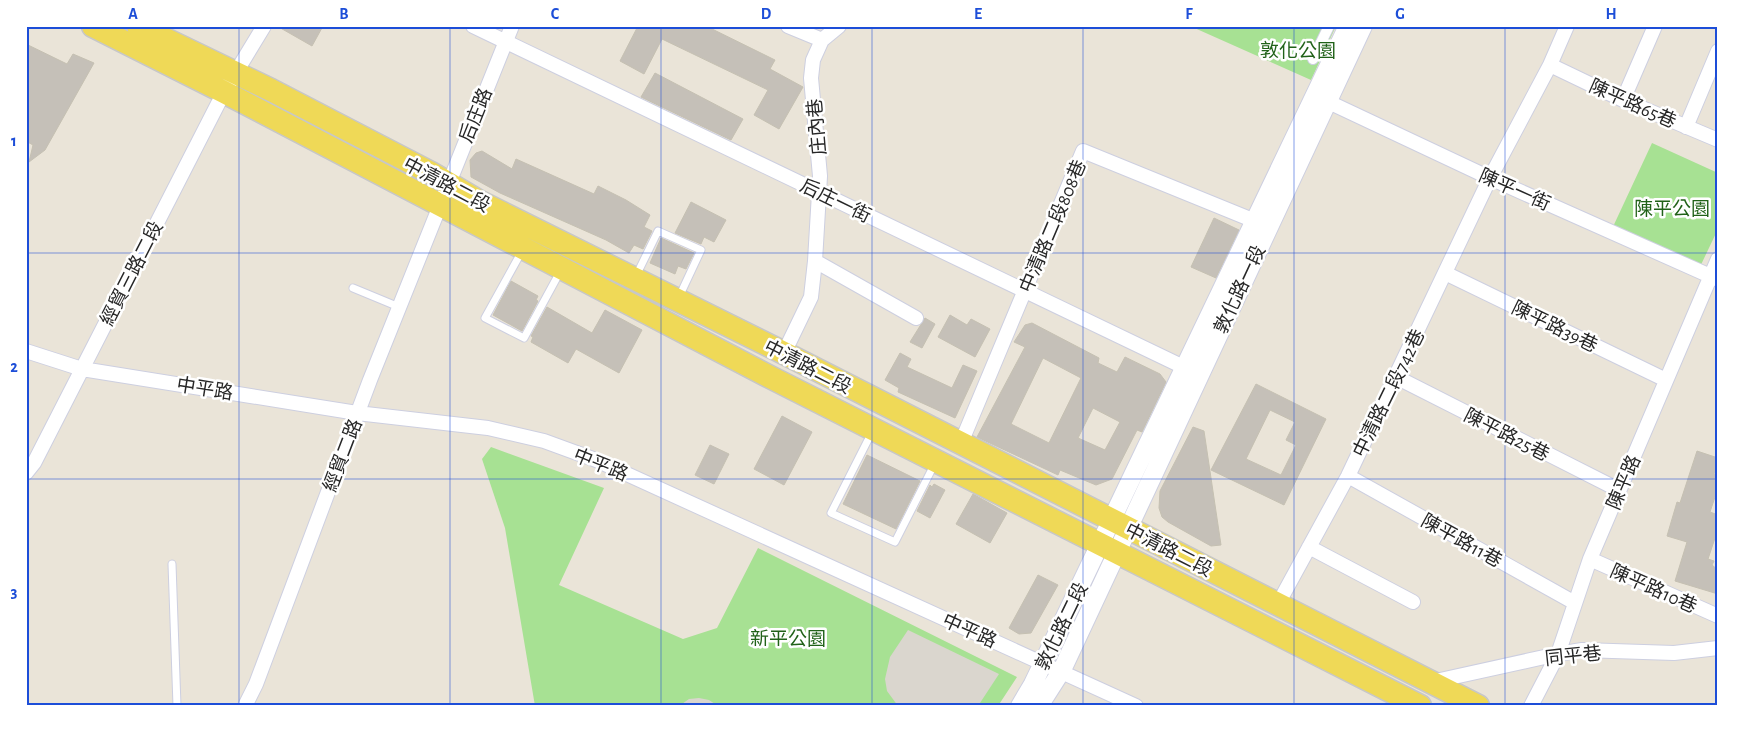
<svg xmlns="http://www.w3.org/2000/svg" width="1744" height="732" viewBox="0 0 1744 732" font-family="'Alegreya Sans','Noto Sans TC',sans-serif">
	<rect width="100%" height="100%" fill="#eae4d8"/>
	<path fill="#a7e193" d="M1190,26H1336L1311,80Z
		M1652,143L1718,173V229L1698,271L1611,231Z
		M491,447L604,488L559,585L683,639L717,628L758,548L1017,677L998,706H535L505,528L482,459Z"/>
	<path fill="#dad6ce" d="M908,630L999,674L978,706H898L887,691L885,679L890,657Z
		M699,698L709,700L718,706H679L689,699Z"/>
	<path fill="#c5c0b8" stroke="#c5c0b2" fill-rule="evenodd" d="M277,26H323L312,46Z
		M638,26H706L775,60L770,69L803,87L779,129L754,115L768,90L662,39L644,74L620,61Z
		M26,44L67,64L73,54L94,63L45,150L29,162L33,145L26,141Z
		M655,73L743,119L731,140L641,97Z
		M482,151L512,169L516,159L594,194L598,186L626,200L650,215L644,227L652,231L643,249L634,245L629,253L606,240L500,193L471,177L470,160L476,153Z
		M691,202L726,220L714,242L704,237L701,244L675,233Z
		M1214,218L1239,230L1216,278L1191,267Z
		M661,238L694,253L686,269L678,266L675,274L650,263Z
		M511,281L538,296L536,300L538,301L522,331L493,315Z
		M547,307L592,333L605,310L642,330L619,373L576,349L568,363L531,342L533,337L531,336Z
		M950,315L967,325L971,319L990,329L975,357L938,337Z
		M925,318L935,324L922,348L910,342Z
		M1032,323L1099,358L1098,363L1117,372L1125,357L1160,374L1166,382L1142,432L1137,430L1112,479L1096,485L1060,470L1058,475L977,437L1025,347L1014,342L1025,325ZM1043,358L1081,378L1049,443L1011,424ZM1093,408L1120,422L1105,450L1078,438Z
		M900,353L911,359L907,367L952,388L963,365L977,371L955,418L898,392L899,388L885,380Z
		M1256,384L1326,419L1284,505L1211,470ZM1270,410L1295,422L1286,440L1296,445L1281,475L1246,459Z
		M782,416L812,432L784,485L754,469Z
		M1193,427L1204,431L1221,545L1211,546L1168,522L1162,517L1159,508L1160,491Z
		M710,445L729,454L714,484L695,475Z
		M1697,451L1718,458L1714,474L1718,476V488L1710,512L1718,515V529L1708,559L1714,561L1712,565L1718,570V594L1675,581L1687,542L1667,536L1677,502L1680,503Z
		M867,455L920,481L896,529L843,504Z
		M934,484L945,490L930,518L917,511L930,485L932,487Z
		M973,494L1007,513L990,543L956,524Z
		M1038,575L1058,585L1031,633L1019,634L1009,628Z"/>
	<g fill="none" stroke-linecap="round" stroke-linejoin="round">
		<g stroke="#cdcfe0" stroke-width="9">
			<path id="service" d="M522,251L485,318L524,338L561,270
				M636,276L658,231L701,250L679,297
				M353,288L399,307
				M872,432L831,513L895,542L935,463
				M172,564L177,706"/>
		</g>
		<g stroke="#cdcfe0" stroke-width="12">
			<path id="pedestrian" d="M1313,59L1329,26"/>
		</g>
		<g stroke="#cdcfe0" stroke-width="16">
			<path id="minor" d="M473,26L1194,372
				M788,26L822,40
				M1550,65L1623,100L1718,140
				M1320,98L1490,178L1717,279
				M1623,100L1655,26
				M1686,127L1718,51
				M815,261L916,318
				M1445,273L1666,380
				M26,351L82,369L357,413L488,428L544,441L596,460L1136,706
				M784,353L811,297L815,261L820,176L811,78L813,60L822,40L839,26
				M1396,377L1619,490
				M961,443L1083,151L1255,221
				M26,473L34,463L224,92L264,26
				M1348,476L1575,603
				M1309,547L1413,602
				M1590,559L1718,616
				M1278,604L1348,476L1490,178L1550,65L1567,26
				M1431,682L1558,654L1582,650L1674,653L1718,648
				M245,706L256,684L370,380L512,26
				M1531,706L1558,654L1590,559L1718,259"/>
		</g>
		<g stroke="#cdcfe0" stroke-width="20">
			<path id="tertiary" d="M1020,706L1033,684L1348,26
				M1039,706L1062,670L1363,26"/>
		</g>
		<g stroke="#c7c7c7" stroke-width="25">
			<path id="primary" d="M93,26L224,92L770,377L1420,706
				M138,26L271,90L431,173L480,202L784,353L1478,706"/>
		</g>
		<use href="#service" stroke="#fff" stroke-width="7"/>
		<use href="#pedestrian" stroke="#fff" stroke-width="10"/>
		<use href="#minor" stroke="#fff" stroke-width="14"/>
		<use href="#tertiary" stroke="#fff" stroke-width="18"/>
		<use href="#primary" stroke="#efd957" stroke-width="22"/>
	</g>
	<path fill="none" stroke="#1d4ed8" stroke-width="1" stroke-opacity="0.55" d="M239,26V706M450,26V706M661,26V706M872,26V706M1083,26V706M1294,26V706M1505,26V706M26,253H1718M26,479H1718"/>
	<g text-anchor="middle" stroke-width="5" stroke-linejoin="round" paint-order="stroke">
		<g font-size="19" fill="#216219" stroke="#fff">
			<text x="1298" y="57">敦化公園</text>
			<text x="1672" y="215">陳平公園</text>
			<text x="788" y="645">新平公園</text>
		</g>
		<g font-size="19" fill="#272727" stroke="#fff">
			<text transform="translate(1633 103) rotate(24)" y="7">陳平路65巷</text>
			<text transform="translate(475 115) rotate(-68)" y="7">后庄路</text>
			<text transform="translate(816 127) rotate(-95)" y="7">庄內巷</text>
			<text transform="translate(447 184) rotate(28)" y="7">中清路二段</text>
			<text transform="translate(1515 189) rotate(24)" y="7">陳平一街</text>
			<text transform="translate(836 200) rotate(26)" y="7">后庄一街</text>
			<text transform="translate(1052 226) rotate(-67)" y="7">中清路二段808巷</text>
			<text transform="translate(131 273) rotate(-63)" y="7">經貿三路二段</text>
			<text transform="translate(1239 289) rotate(-65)" y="7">敦化路一段</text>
			<text transform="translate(1555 326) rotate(26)" y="7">陳平路39巷</text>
			<text transform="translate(808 366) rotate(27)" y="7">中清路二段</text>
			<text transform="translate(205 388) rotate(9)" y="7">中平路</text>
			<text transform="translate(1388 393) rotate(-64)" y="7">中清路二段742巷</text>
			<text transform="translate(1507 434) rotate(27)" y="7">陳平路25巷</text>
			<text transform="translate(342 455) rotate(-69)" y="7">經貿二路</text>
			<text transform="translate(601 464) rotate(22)" y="7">中平路</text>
			<text transform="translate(1623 482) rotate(-67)" y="7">陳平路</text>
			<text transform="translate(1462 540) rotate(29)" y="7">陳平路11巷</text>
			<text transform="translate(1169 549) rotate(27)" y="7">中清路二段</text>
			<text transform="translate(1654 588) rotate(24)" y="7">陳平路10巷</text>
			<text transform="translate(1061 626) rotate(-64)" y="7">敦化路二段</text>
			<text transform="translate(970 630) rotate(24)" y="7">中平路</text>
			<text transform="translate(1573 655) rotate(-6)" y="7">同平巷</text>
		</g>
	</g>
	<rect width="1744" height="732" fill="none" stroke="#ffffff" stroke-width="55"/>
	<rect x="28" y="28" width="1688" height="676" fill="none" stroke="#1d4ed8" stroke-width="2"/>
	<g font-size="16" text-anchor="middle" font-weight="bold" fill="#1d4ed8">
		<text x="133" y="19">A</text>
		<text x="344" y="19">B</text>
		<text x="555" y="19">C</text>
		<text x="766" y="19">D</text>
		<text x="978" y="19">E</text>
		<text x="1189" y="19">F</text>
		<text x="1400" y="19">G</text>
		<text x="1611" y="19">H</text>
		<text x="14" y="146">1</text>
		<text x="14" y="372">2</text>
		<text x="14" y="597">3</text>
	</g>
</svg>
